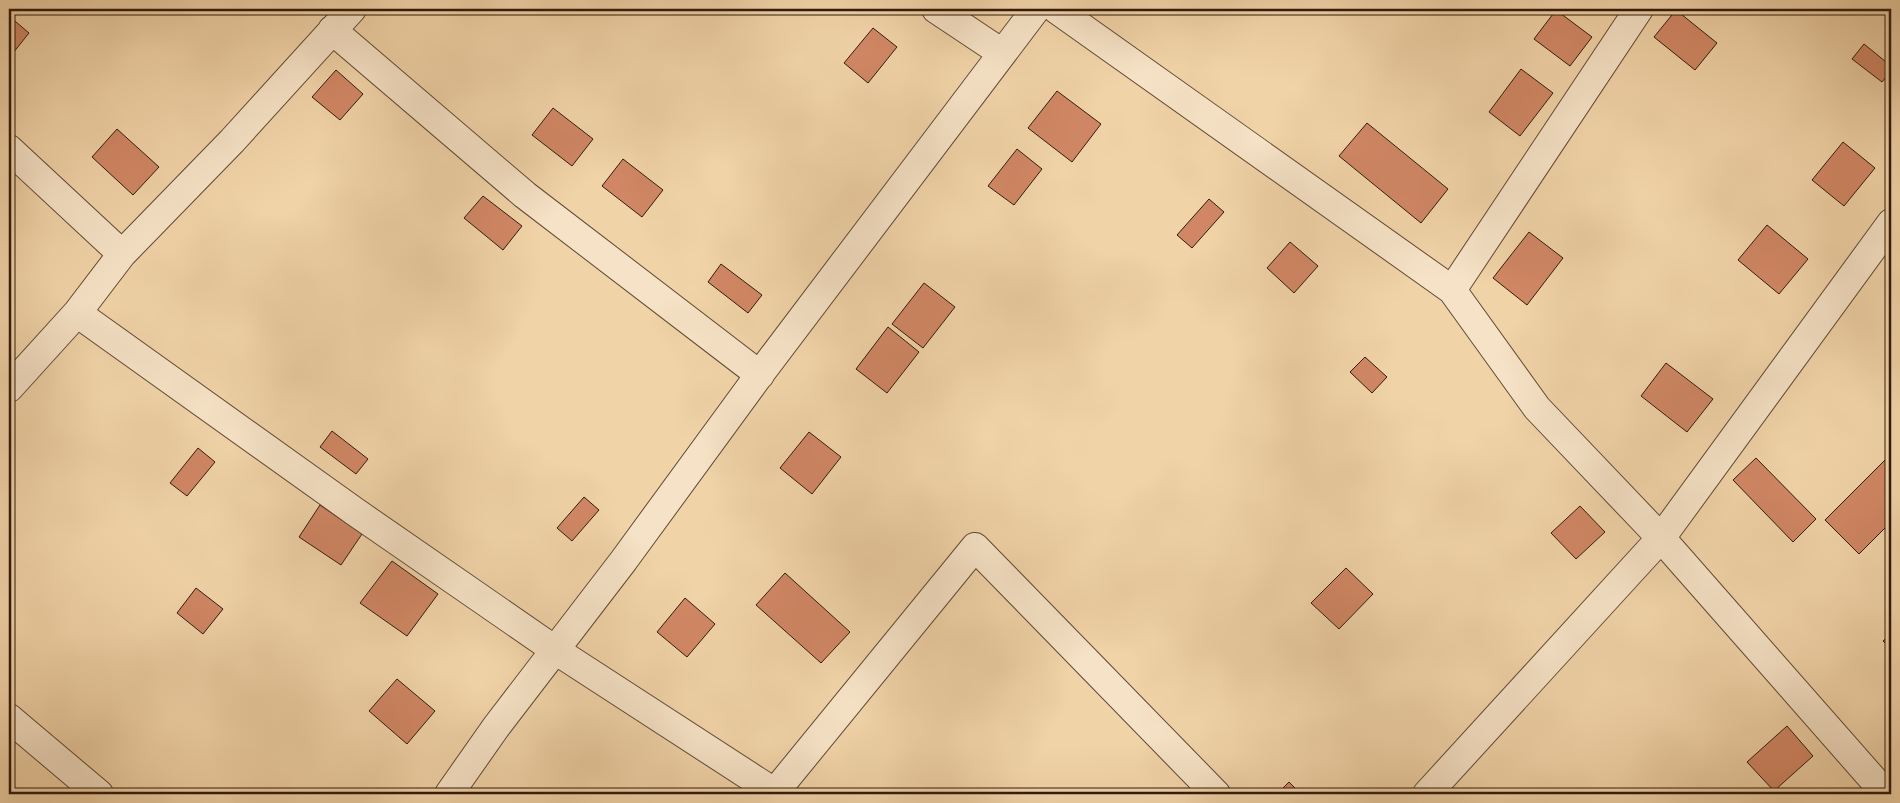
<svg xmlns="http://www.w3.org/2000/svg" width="1900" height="803" viewBox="0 0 1900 803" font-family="Alegreya,serif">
	<rect width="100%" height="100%" fill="#f1d3a8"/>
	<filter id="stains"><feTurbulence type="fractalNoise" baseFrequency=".004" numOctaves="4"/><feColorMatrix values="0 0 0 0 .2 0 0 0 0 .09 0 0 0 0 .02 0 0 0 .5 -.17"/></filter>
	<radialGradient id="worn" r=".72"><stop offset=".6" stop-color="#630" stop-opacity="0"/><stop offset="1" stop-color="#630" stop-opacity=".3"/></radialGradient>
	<path fill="#d18765" stroke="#301b0d" d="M1556,10L1592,37L1570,66L1534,39Z
		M1676,10L1717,43L1695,70L1654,37Z
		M9,16L29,33L9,58Z
		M873,28L897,47L868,83L844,63Z
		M1864,44L1891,66V71L1882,82L1852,59Z
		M1521,69L1553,93L1520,136L1489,112Z
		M336,70L363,94L340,120L312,97Z
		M1057,91L1101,124L1072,162L1028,128Z
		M553,108L593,139L572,166L532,135Z
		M1367,123L1448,189L1421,223L1339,156Z
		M117,129L159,167L133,195L92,157Z
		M1843,142L1875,168L1844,206L1812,180Z
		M1017,149L1042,169L1014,205L988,186Z
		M623,159L663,190L642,217L602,186Z
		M483,196L522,226L503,250L464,218Z
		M1209,199L1224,212L1192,248L1177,235Z
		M1767,225L1808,259L1779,294L1738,260Z
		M1529,232L1563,258L1527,305L1493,278Z
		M1290,242L1318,266L1294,293L1267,268Z
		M721,264L762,295L748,313L708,282Z
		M924,283L955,307L923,348L892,324Z
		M888,327L919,352L887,393L856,369Z
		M1365,357L1387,377L1372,393L1350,372Z
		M1666,363L1713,399L1687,432L1641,396Z
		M332,431L368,459L356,474L320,447Z
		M809,432L841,457L812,494L780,468Z
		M198,448L215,462L187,496L170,483Z
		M1891,454V522L1859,554L1825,520Z
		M1756,458L1816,519L1793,542L1733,480Z
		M584,497L599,510L572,541L557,528Z
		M320,505L362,534L341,565L299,537Z
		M1580,506L1605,532L1576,559L1551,533Z
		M392,561L438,594L407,636L360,603Z
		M1346,568L1373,594L1339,629L1311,603Z
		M785,573L850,632L821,663L756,605Z
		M196,588L223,609L203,634L177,613Z
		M685,598L715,624L687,657L657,632Z
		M1891,634V649L1883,641Z
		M397,679L435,711L407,744L369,711Z
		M1787,726L1813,756L1774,791L1747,762Z
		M1289,782L1301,794H1277Z"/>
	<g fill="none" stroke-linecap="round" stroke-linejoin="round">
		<g stroke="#604934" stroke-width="30">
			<path id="minor" d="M352,9L232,141L122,254L77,313L354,511L555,650L777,794
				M936,9L1002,53
				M1056,9L1452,290L1537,408L1661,538L1886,794
				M332,30L525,195L760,375
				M9,149L122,254
				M1452,290L1639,9
				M9,388L77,313
				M9,718L99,794
				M775,792L975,547L1216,794
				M449,794L496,727L624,560L760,374L1036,9
				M1427,794L1661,538L1891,223"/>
		</g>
		<use href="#minor" stroke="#f6e2c6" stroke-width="28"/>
	</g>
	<rect width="1900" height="803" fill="none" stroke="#f1d3a8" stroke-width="30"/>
	<rect x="10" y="10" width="1880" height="783" fill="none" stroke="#301b0d" stroke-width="2.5"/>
	<rect x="15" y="15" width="1870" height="773" fill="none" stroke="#301b0d"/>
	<rect width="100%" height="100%" filter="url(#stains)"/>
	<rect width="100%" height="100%" fill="url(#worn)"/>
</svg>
